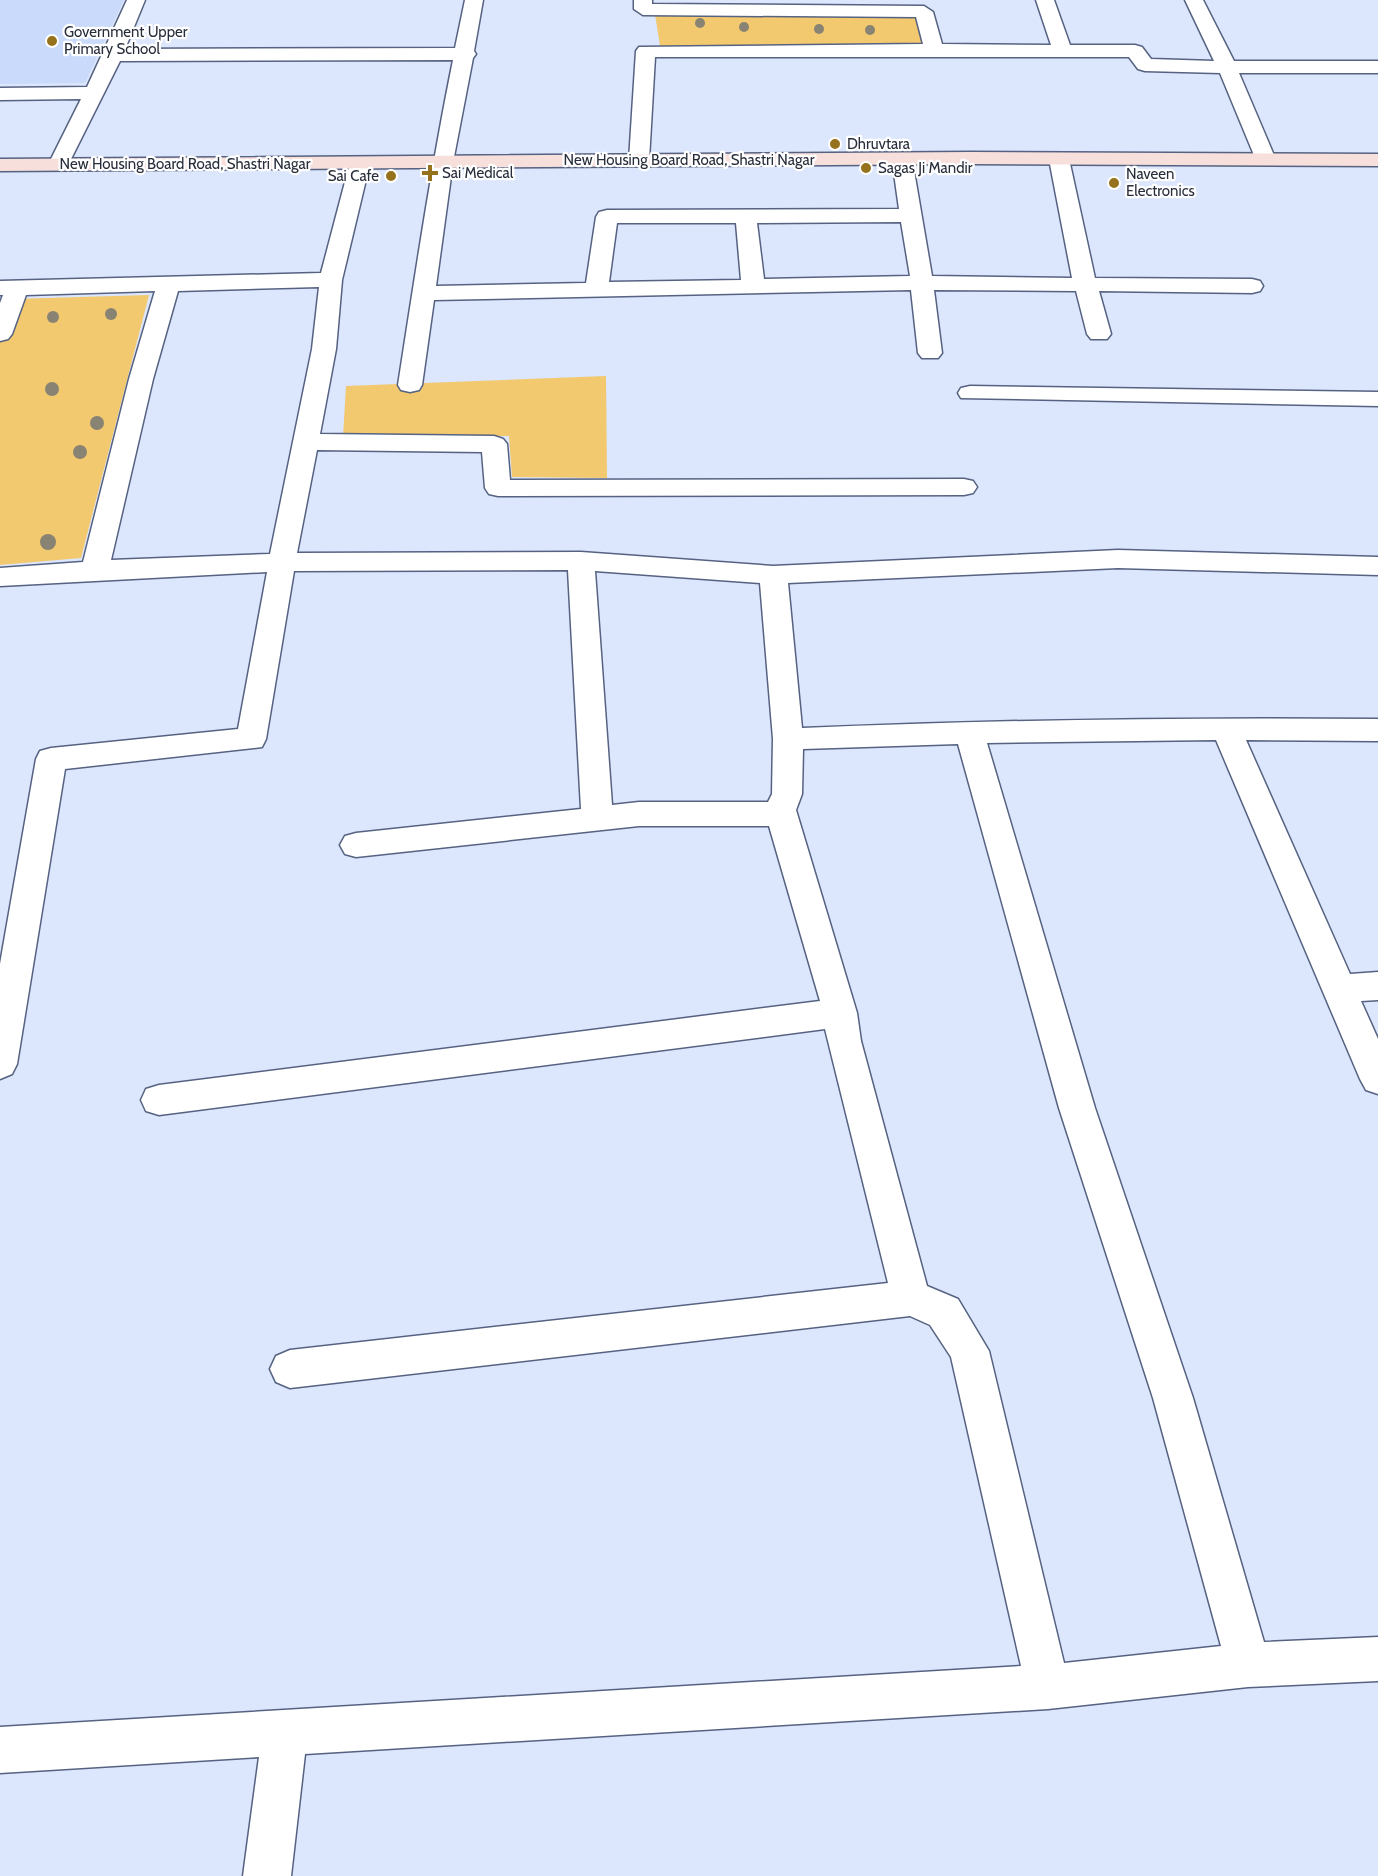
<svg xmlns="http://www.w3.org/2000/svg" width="1378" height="1876" viewBox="0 0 1378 1876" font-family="Cabin,sans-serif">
	<rect width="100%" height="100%" fill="#dce6fc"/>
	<path fill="#cadafb" d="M0,0H124L85,83L0,84Z"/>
	<path fill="#f2c96f" d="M655,14L915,15L923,46H660Z
		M149,295L81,558L0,565V336L12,299Z
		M606,376L607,478L512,477L509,436L343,437L346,386Z"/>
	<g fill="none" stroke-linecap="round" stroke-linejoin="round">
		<g stroke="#556281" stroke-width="3">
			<path id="street" d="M127,0H145L125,49L455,48L465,0H483L474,51L476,54L473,58L453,162L436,286L586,283L596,217L599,212L607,210L899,209L892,159L895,155H909L912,159L932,276L1072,278L1049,159L1052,155H1066L1069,159L1095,278L1252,279L1260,281L1263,286L1260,291L1252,293L1099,291L1111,334L1107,339H1091L1087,334L1076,291L934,290L942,353L938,358H922L918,353L911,290L434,300L422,385L419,390L410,392L401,390L398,385C415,276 431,168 453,60L120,61L68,165L65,169H51L48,165L81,99L0,100V88L87,87ZM901,222L910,276L764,279L757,223ZM617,223H736L741,280L609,282Z
				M634,0H652V4L924,6L933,12L942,44L1051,45L1036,0H1054L1070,45H1135L1142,47L1151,59L1214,61L1185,0H1203L1234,61H1378V73H1239L1276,160L1273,164H1259L1256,160L1220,73L1145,71L1138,69L1129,57H655L649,160L646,164H632L629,160L636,51L639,47L923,44L916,17L643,15L634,9Z
				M360,157L367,159L370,163L342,280L336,349L320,434L494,436L503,439L507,444L510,480L964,479L973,481L977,487L973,493L964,495L498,496L489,494L485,488L482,452L317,450L297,553L581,552L773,566L1118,550L1378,557V575L1118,568L788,583L802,728C994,720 1186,717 1378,719V741L1246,740L1350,974L1378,972V1000L1361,1001L1378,1039V1094L1366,1090L1360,1079L1216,740L987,743L1095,1108L1193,1398L1264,1642L1378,1637V1681L1248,1687L1048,1709L305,1754L291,1876H243L259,1757L0,1773V1727L1021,1666L951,1357L930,1325L910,1316L290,1388L276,1382L270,1369L276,1356L290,1350L888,1283L825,1029L159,1115L146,1111L141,1100L146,1089L159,1085L820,1001L769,826H639L356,857L345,854L340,845L345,836L356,833L581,809L568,570L294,571L266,739L262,747L65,769L17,1064L12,1074L0,1079V964L36,759L40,751L51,748L238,729L267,572L0,586V568L83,562L129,379L155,291L26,295L12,334L8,339L0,341V303L3,295H0V281L321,273L350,163L353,159ZM319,287L312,349L270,554L111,560L153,379L178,291ZM595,571L760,583L773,739L772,794L768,802H639L612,805ZM958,744L1059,1108L1153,1398L1221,1646L1064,1663L989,1351L958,1299L927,1286L861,1041L857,1013L796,810L802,794L803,749Z
				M970,386L1378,392V406L961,398L958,393L961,388Z"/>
		</g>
		<g stroke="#556281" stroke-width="3">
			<path id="secondary" d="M970,152L1378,154V166L970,164L0,171V159Z"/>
		</g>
		<use href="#street" fill="#fff" fill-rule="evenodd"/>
		<use href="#secondary" fill="#f7dfdc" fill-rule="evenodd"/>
	</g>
	<g fill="#888372">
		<circle cx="700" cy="23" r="5"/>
		<circle cx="744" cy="27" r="5"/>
		<circle cx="819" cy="29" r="5"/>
		<circle cx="870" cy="30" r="5"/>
		<circle cx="111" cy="314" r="6"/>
		<circle cx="53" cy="317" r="6"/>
		<circle cx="52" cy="389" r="7"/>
		<circle cx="97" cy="423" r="7"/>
		<circle cx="80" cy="452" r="7"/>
		<circle cx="48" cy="542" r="8"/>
	</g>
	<g fill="#95721b" stroke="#fff" stroke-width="2">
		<circle cx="52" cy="41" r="6"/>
		<circle cx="835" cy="144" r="6"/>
		<circle cx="866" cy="168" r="6"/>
		<path d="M427 164h6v6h6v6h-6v6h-6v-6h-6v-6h6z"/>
		<circle cx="391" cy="176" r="6"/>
		<circle cx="1114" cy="183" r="6"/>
	</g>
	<g text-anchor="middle" stroke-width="4.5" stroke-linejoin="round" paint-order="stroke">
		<g font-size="15" fill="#272d3b" stroke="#fff" text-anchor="start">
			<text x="64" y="37">Government Upper<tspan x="64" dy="17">Primary School</tspan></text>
			<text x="847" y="149">Dhruvtara</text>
			<text x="878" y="173">Sagas Ji Mandir</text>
			<text x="442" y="178">Sai Medical</text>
			<text x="1126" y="179">Naveen<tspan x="1126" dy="17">Electronics</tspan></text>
			<text x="379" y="181" text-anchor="end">Sai Cafe</text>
		</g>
		<g font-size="15" fill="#272d3b" stroke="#fff">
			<text x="689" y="165">New Housing Board Road, Shastri Nagar</text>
			<text x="185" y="169">New Housing Board Road, Shastri Nagar</text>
		</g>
	</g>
</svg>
